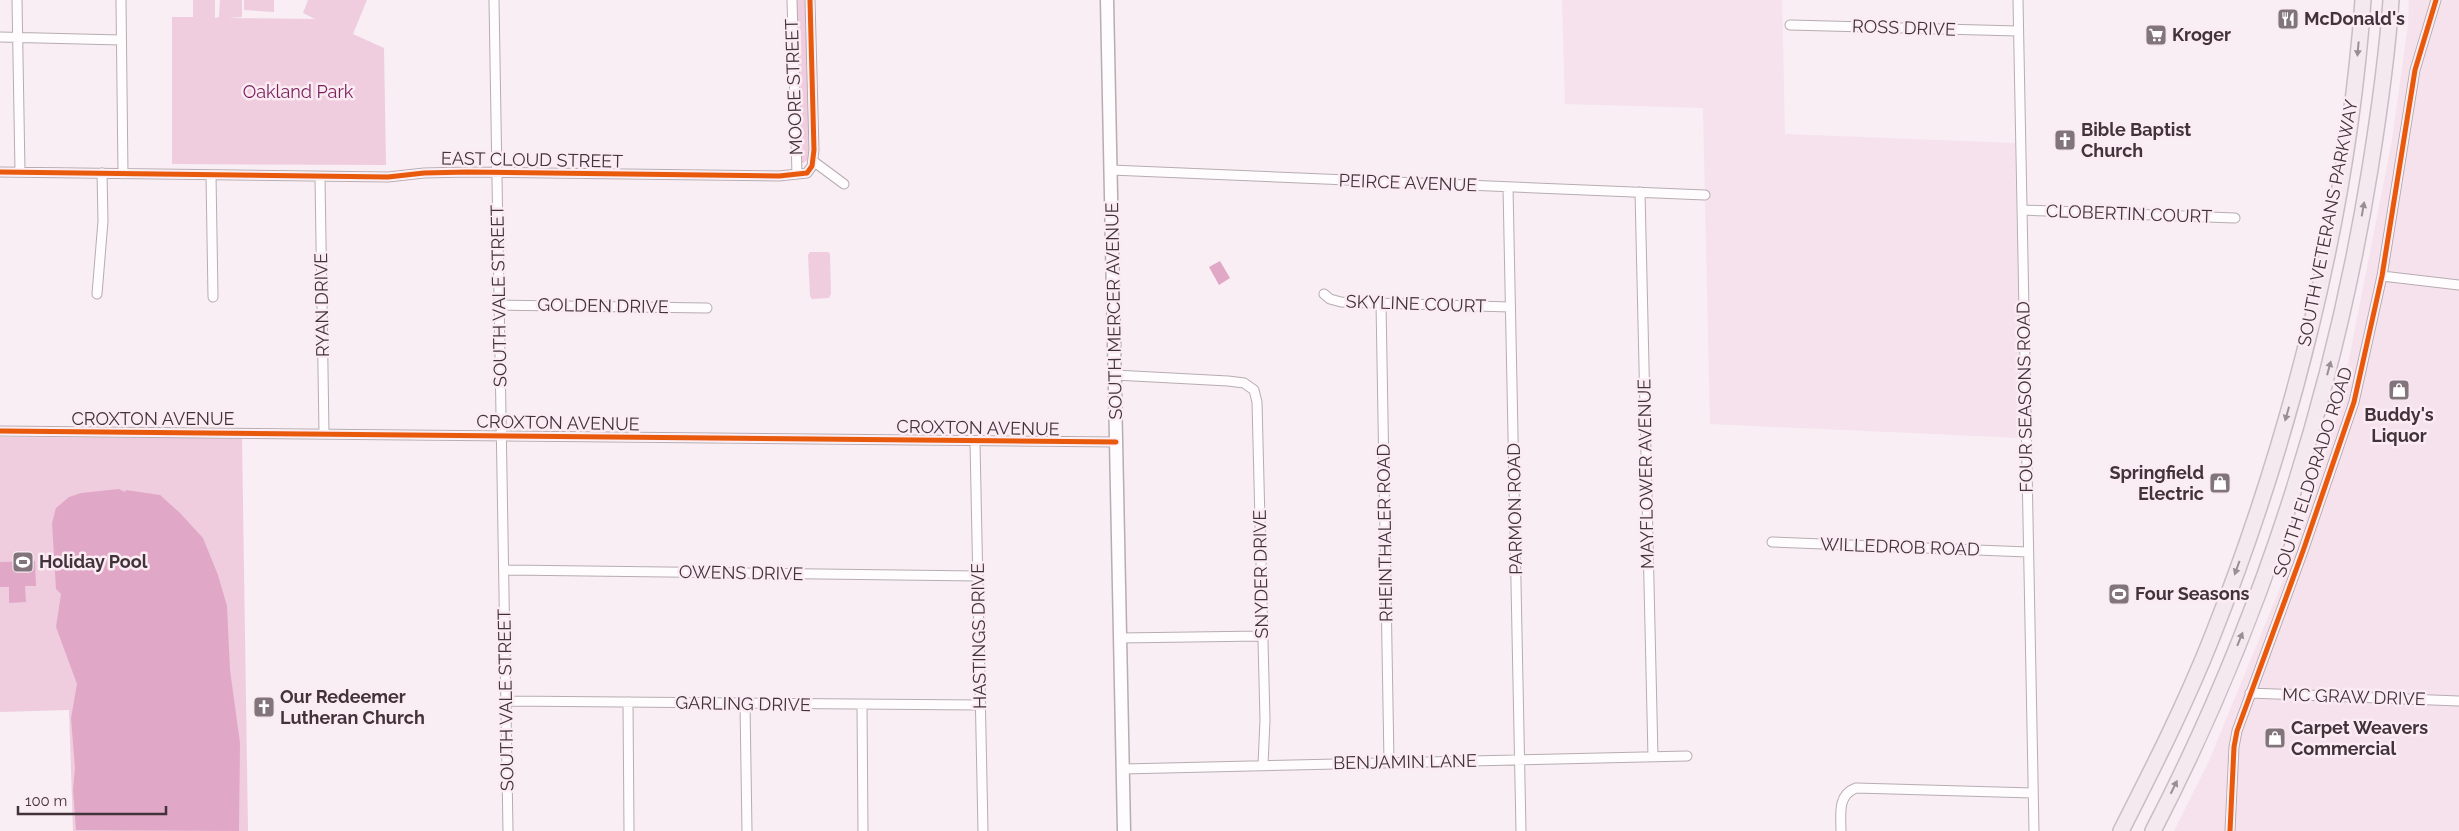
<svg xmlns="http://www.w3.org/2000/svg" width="2459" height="831" viewBox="0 0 2459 831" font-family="Raleway,sans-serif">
	<rect width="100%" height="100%" fill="#f8eef3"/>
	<path fill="#f6e2ec" d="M1562,0H1782L1785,134L2015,143L2021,438L1710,424L1703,108L1565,104Z
		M2409,0H2459V831H2174L2209,761L2294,554L2339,410L2392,140L2408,25Z"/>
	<path fill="#efcddf" d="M193,0H215V18L219,17L220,0H242V17L228,18L315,19L303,13L308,0H367L353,34L384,48L386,165L172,164V17H193Z
		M244,0H274V12L244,10Z
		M795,0H806L810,158L803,163H801Z
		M810,252H828L830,254L831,294L829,298L812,299L810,296L808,255Z
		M0,437L242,438L248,831H73L69,710L0,712Z"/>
	<path fill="#e1a7c7" d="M1220,261L1230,278L1219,285L1209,267Z
		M119,489L125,492L126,490L160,495L180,513L203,538L218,575L227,606L230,670L240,743L239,831L76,830L73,789L75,768L71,718L77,684L56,627L61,594L56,589L52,523L56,508L69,497L81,493Z
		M35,561L36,586H25L26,602L9,603V587H0V562Z"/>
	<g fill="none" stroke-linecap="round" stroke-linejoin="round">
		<g stroke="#b7acb2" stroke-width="11">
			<path id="street" d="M17,0L20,172
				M121,0L123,174
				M494,0L508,831
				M792,0L797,174
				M2018,0L2034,831
				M1790,25L2018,31
				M0,37L121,40
				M813,161L844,184
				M1111,170L1705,195
				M0,172L388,177L424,173L468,172L779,176L807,173L812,166L814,150L810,0
				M211,175L213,297
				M320,177L324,433
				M1508,187L1521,831
				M1640,192L1653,757
				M2022,210L2235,218
				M2382,276L2459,285
				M97,294L103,221L102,173
				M1324,294L1330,299L1341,302L1510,307
				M1381,303L1389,762
				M499,305L707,308
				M1115,375L1228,381L1244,383L1254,390L1257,402L1265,720L1263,765
				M0,431L1116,442
				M975,442L983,831
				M1772,542L2028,552
				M504,570L977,576
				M1120,638L1262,636
				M2250,693L2459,701
				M506,701L980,705
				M628,702L629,831
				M745,704L747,831
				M862,705L863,831
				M1123,769L1687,756
				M1841,831C1841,815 1837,795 1856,788L2033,793
				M2230,831L2234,747L2237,731L2303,551L2354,402L2382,276L2415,70L2436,0"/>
		</g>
		<g stroke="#b7acb2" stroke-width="15">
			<path id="secondary" d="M1107,0L1124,831"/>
		</g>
		<g stroke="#cbbcc4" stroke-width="18">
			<path id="highway" d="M2121,831C2153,768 2186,703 2212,637C2291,438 2348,214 2363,0
				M2153,831C2260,624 2333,399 2370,169C2379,113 2387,57 2391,0"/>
		</g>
		<use href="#street" stroke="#fefcfd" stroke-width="9"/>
		<use href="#secondary" stroke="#fefcfd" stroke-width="12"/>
		<use href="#highway" stroke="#f3e9ee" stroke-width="15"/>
		<g stroke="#fbebf3" stroke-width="8">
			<path id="cycleway" d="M0,172L388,177L424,173L468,172L779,176L807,173L812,166L814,150L810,0
				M0,431L1116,442
				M2230,831L2234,747L2237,731L2303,551L2354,402L2382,276L2415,70L2436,0"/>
		</g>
		<use href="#cycleway" stroke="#e8590c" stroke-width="5"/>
	</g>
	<defs><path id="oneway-solid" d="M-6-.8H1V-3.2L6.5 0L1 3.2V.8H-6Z" transform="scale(1.25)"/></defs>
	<g fill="#9a8e94">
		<use href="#oneway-solid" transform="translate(2358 49) rotate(95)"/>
		<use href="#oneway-solid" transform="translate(2363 209) rotate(-80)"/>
		<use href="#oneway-solid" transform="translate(2329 368) rotate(-75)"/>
		<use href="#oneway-solid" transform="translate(2287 414) rotate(106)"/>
		<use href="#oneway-solid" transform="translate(2237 568) rotate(110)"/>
		<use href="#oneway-solid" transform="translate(2240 639) rotate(-68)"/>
		<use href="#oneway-solid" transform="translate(2174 787) rotate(-64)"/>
	</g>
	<defs>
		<g id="restaurant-square" transform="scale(1.125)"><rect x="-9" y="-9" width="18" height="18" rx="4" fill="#82747b" stroke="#fbebf3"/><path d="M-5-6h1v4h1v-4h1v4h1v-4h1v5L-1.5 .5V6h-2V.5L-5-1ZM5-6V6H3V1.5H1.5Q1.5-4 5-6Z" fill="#fff"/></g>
		<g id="supermarket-square" transform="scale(1.125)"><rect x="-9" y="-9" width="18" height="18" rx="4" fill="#82747b" stroke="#fbebf3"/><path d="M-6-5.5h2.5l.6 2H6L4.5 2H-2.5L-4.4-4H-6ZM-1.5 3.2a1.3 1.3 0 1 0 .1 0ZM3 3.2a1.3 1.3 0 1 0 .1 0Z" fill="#fff"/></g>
		<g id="church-square" transform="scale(1.125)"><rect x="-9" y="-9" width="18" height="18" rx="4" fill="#82747b" stroke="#fbebf3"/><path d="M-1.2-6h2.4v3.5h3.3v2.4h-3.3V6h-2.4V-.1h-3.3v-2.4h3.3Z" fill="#fff"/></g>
		<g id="shop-square" transform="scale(1.125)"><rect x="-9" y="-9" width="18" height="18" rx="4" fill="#82747b" stroke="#fbebf3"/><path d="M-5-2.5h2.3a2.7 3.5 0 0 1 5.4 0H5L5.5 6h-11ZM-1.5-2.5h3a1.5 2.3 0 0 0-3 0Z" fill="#fff"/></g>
		<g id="stadium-square" transform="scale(1.125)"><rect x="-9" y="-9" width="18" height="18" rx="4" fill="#82747b" stroke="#fbebf3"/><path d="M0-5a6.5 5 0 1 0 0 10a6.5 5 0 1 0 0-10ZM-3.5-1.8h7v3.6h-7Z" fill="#fff"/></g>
	</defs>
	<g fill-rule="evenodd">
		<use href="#restaurant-square" x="2288" y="19"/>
		<use href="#supermarket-square" x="2156" y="35"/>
		<use href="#church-square" x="2065" y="140"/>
		<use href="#shop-square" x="2399" y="390"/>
		<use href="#shop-square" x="2220" y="483"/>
		<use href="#stadium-square" x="23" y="562"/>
		<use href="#stadium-square" x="2119" y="594"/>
		<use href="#church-square" x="264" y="707"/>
		<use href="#shop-square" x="2275" y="738"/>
	</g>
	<g text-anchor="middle" stroke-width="5" stroke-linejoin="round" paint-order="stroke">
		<g font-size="18" font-weight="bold" fill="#42333b" stroke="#fbebf3" text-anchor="start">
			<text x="2304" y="25">McDonald's</text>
			<text x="2172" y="41">Kroger</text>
			<text x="2081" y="136">Bible Baptist<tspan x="2081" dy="21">Church</tspan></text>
			<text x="2399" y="421" text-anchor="middle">Buddy's<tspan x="2399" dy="21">Liquor</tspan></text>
			<text x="2204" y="479" text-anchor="end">Springfield<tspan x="2204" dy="21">Electric</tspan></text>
			<text x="39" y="568">Holiday Pool</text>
			<text x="2135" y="600">Four Seasons</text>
			<text x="280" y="703">Our Redeemer<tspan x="280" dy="21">Lutheran Church</tspan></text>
			<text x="2291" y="734">Carpet Weavers<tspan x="2291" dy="21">Commercial</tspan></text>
		</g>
		<g font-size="18" fill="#42333b" stroke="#fbebf3">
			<text transform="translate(1904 28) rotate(2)" y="6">ROSS DRIVE</text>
			<text transform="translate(794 87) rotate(-92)" y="6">MOORE STREET</text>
			<text transform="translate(532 160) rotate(1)" y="6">EAST CLOUD STREET</text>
			<text transform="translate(1408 183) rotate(2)" y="6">PEIRCE AVENUE</text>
			<text transform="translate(2129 214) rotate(2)" y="6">CLOBERTIN COURT</text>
			<text transform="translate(2328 223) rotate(-79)" y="6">SOUTH VETERANS PARKWAY</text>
			<text transform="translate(499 296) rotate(-91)" y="6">SOUTH VALE STREET</text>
			<text transform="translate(1416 304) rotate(2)" y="6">SKYLINE COURT</text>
			<text transform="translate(322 305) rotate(-91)" y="6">RYAN DRIVE</text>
			<text transform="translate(603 306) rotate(1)" y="6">GOLDEN DRIVE</text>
			<text transform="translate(1114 311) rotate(-91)" y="6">SOUTH MERCER AVENUE</text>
			<text transform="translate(2025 397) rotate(-91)" y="6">FOUR SEASONS ROAD</text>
			<text x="153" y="425">CROXTON AVENUE</text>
			<text transform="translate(558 423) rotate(1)" y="6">CROXTON AVENUE</text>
			<text transform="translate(978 428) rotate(1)" y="6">CROXTON AVENUE</text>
			<text transform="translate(2313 472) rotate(-72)" y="6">SOUTH ELDORADO ROAD</text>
			<text transform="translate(1646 474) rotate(-91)" y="6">MAYFLOWER AVENUE</text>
			<text transform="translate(1515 509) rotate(-91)" y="6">PARMON ROAD</text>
			<text transform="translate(1385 533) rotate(-91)" y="6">RHEINTHALER ROAD</text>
			<text transform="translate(1900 547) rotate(2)" y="6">WILLEDROB ROAD</text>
			<text transform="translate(741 573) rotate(1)" y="6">OWENS DRIVE</text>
			<text transform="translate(1261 574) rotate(-91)" y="6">SNYDER DRIVE</text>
			<text transform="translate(979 636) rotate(-91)" y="6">HASTINGS DRIVE</text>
			<text transform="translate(2354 697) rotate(2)" y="6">MC GRAW DRIVE</text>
			<text transform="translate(506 700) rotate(-91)" y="6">SOUTH VALE STREET</text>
			<text transform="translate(743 704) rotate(1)" y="6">GARLING DRIVE</text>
			<text transform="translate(1405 762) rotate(-1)" y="6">BENJAMIN LANE</text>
		</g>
		<g font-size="18" fill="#7b1f5a" stroke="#fbebf3">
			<text x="298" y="98">Oakland Park</text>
		</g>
	</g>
	<path d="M18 806v8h148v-8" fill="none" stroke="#42333b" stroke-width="2.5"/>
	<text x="25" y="806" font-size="15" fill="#42333b" stroke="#fbebf3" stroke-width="4" paint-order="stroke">100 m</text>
</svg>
